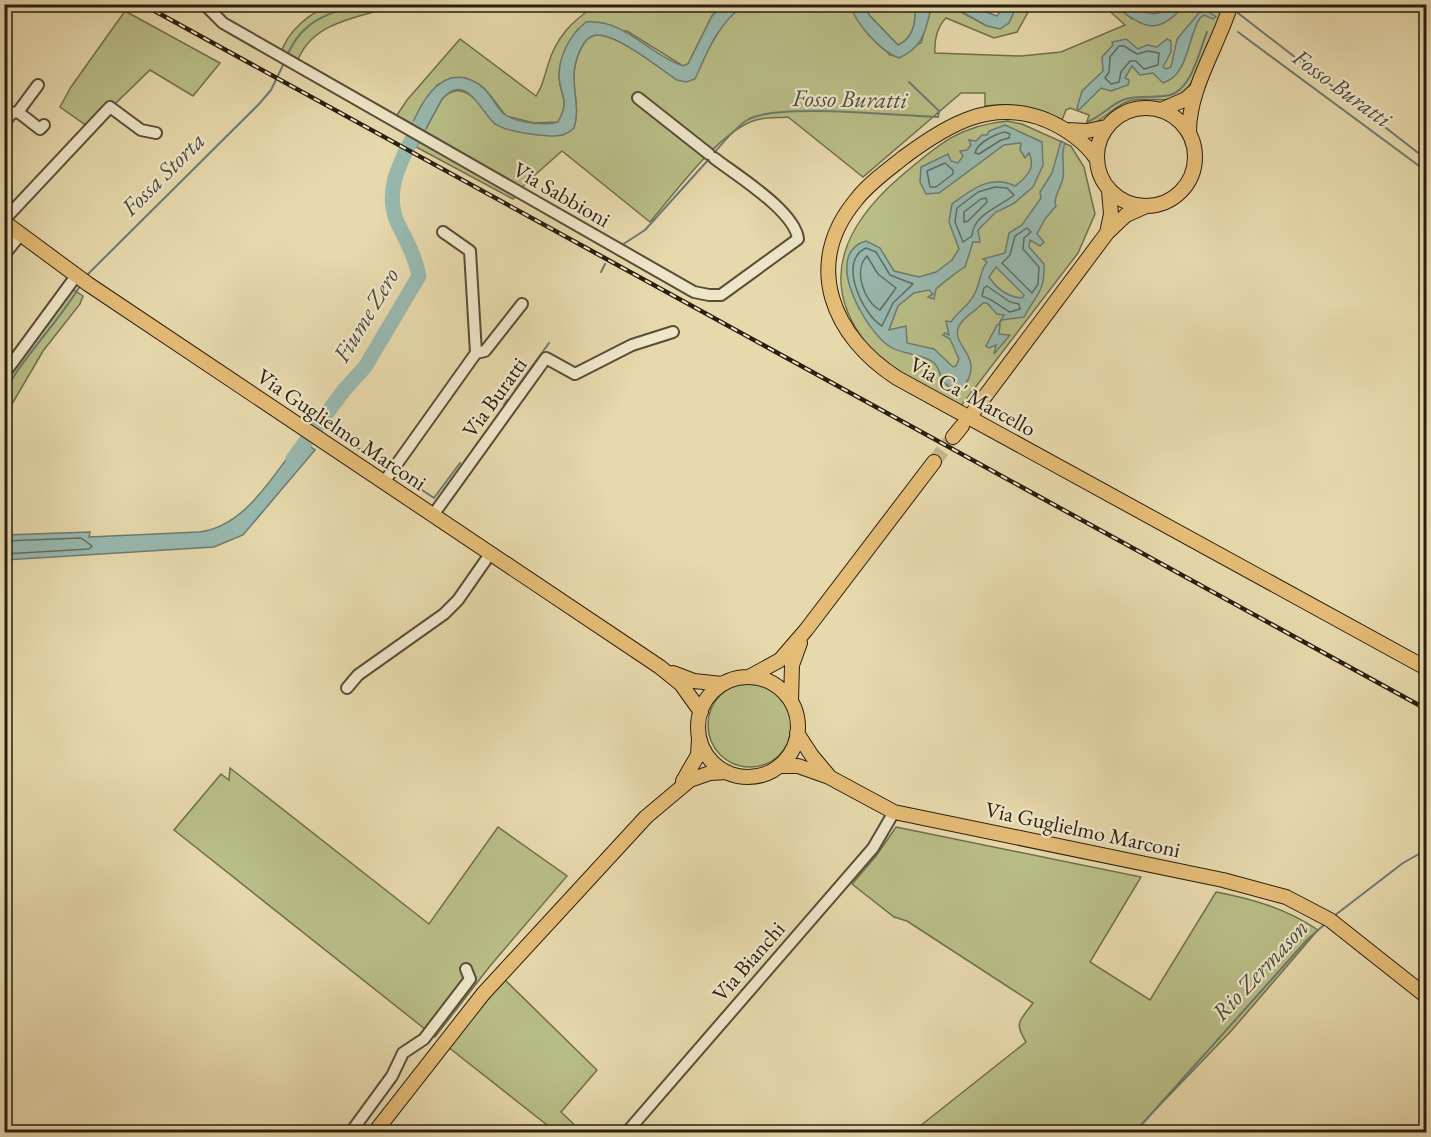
<svg xmlns="http://www.w3.org/2000/svg" width="1431" height="1137" viewBox="0 0 1431 1137" font-family="'EB Garamond',serif">
	<rect width="100%" height="100%" fill="#e7d9ac"/>
	<filter id="stains"><feTurbulence type="fractalNoise" baseFrequency=".00333" numOctaves="4"/><feColorMatrix values="0 0 0 0 .2 0 0 0 0 .09 0 0 0 0 .02 0 0 0 .5 -.17"/></filter>
	<radialGradient id="worn" r=".72"><stop offset=".6" stop-color="#630" stop-opacity="0"/><stop offset="1" stop-color="#630" stop-opacity=".3"/></radialGradient>
	<path fill="#b9be87" stroke="#716e4c" stroke-width="1.5" d="M336,4L396,5C358,19 310,20 296,65L280,56C287,30 312,10 336,4Z
		M596,5H723L712,16L688,64L683,66L627,31L578,29C568,43 559,59 559,77C560,98 571,99 558,122L534,123L506,116L490,95L466,78H451L437,85L410,130L393,121L407,100L460,39L536,96C543,86 544,77 548,65C556,37 572,21 596,5Z
		M744,5H850L866,30L890,55L921,43L932,5H948L987,26L1016,8L1017,5H1032L1017,32L994,38L946,18C937,27 934,41 935,53L1021,56L1061,52L1125,25L1103,5H1115L1132,19L1179,11L1184,5H1224C1216,26 1197,90 1175,98C1160,103 1144,96 1129,101C1112,107 1102,122 1085,128L1089,115L1070,108L1066,110L1062,120C1036,109 1014,102 985,106V93H961L863,177L788,117C778,118 765,117 756,120C719,131 675,193 650,222L562,151L526,183L513,199L416,147L442,99C463,76 483,107 495,124L563,135L574,128C580,109 573,93 574,73C575,62 582,36 596,35C616,33 660,68 677,80L709,47L726,20Z
		M863,5H916C915,21 915,38 898,45L870,16Z
		M125,11L220,63L193,96L150,70L90,128L60,107L71,87Z
		M1007,121L1022,124L1071,146L1084,167L1095,214L1078,253L961,406C930,388 889,371 866,343C816,279 847,223 900,177C937,146 957,126 1007,121Z
		M71,288L83,296L80,304L43,351L5,416V378Z
		M708 725a42 42 0 1 1 84 0a42 42 0 1 1-84 0Z
		M230,768L429,924L498,827L567,876L490,966L435,1037L174,830L221,774L229,780Z
		M896,827L1141,877L1090,962L1150,1000L1216,892C1253,899 1287,909 1318,930L1232,1030L1134,1132H917L915,1130L1026,1042C1014,1022 1019,1022 1033,1003L907,921L894,917L852,884L876,856Z
		M504,979L597,1070L561,1112L582,1132H556L448,1047Z"/>
	<path fill="#98b9b0" stroke="#6c7b70" stroke-width="1.5" fill-rule="evenodd" d="M723,5H744C718,24 708,50 695,79L686,82L677,80C659,68 616,33 596,35C582,36 575,61 574,73C573,93 580,109 574,128C571,131 566,134 562,135C549,138 504,132 494,123C480,110 466,72 442,99L416,147L405,141C417,112 437,60 477,83C490,90 494,105 504,114C516,123 545,126 558,122C571,99 560,97 559,76C559,55 570,35 586,22C625,19 648,54 683,66L688,64L712,16Z
		M850,5H863L870,16L898,45C915,38 915,20 916,5H932C925,30 925,46 899,58C881,52 856,24 850,5Z
		M949,5H968L997,16L1004,5H1017L1009,23L1000,29L987,26Z
		M1115,5H1135C1146,15 1159,18 1168,5H1184C1159,37 1141,28 1115,5Z
		M1203,8L1216,17L1213,19L1204,15L1200,18C1187,38 1189,75 1163,83L1153,73L1140,75L1132,66L1125,78L1129,80L1128,85L1111,91L1101,88L1079,110L1077,108L1082,91L1103,71L1102,57L1113,45L1112,42L1126,39L1138,49L1147,45L1157,47L1167,39L1171,41V52L1163,67L1166,69L1171,67L1177,39Z
		M1005,125L1042,142L1043,165L1033,187L1013,204L996,212L978,230L980,242H973L965,267C963,267 939,286 936,289L934,299L928,297L933,294L929,290L914,293L898,306L889,330L906,326L907,343L934,349L953,367L956,366L959,359L950,339L943,335L945,333L949,335L946,321L951,322C958,311 970,305 975,293C980,284 980,270 987,262L983,259L1005,253L1009,233L1022,225L1041,198L1040,192L1052,173L1061,141L1065,143C1060,156 1065,166 1063,178C1061,188 1053,197 1056,206L1045,219L1037,234L1044,242L1040,246L1030,240L1029,247L1044,264C1045,293 1036,294 1024,317L1001,320L1004,315L997,314L987,303H983C976,311 964,316 959,326C949,347 989,356 961,391H955C951,388 946,385 944,382C939,375 940,368 933,362C920,353 902,355 889,346C866,331 821,254 866,241L880,248L894,271L919,277L936,272L952,260L959,249L949,222L952,204C972,189 991,174 1015,186C1027,177 1036,168 1029,153L1025,158L1020,150L1021,143L1004,145L939,193L926,194L920,182L921,167L948,154L951,161L958,163L963,156L960,151L967,150L971,145L969,140L976,141L982,135H987L989,131ZM996,267L1024,295L1022,298C1008,297 997,289 989,277Z
		M997,325H1000L999,334L1010,335L994,354L996,345L989,348L986,346Z
		M301,440L315,450L243,535L214,547L5,560V535L90,532L89,537L199,532C246,527 274,473 301,440Z"/>
	<g fill="none" stroke-linecap="round" stroke-linejoin="round">
		<path stroke="#606c60" stroke-width="1.5" d="M1119,46H1124L1137,54L1148,51L1159,53L1158,65L1144,69L1136,61H1130L1121,72L1119,82L1111,84L1105,78L1109,72L1110,57Z
			M1005,132L1010,134L1009,138L1001,140L979,154L975,153C977,143 995,134 1005,132Z
			M945,163L953,170V174L936,187H930L927,171Z
			M995,187L1007,188L1014,195C1000,207 973,214 972,236L963,242L955,222L957,208L978,192Z
			M981,199L986,198L987,202L968,221L964,222V212Z
			M1027,228L1031,232L1024,238L1023,249L1039,267L1038,284L1032,293L1002,263L1010,255L1015,236Z
			M866,248L876,252L890,275L913,284L893,303L882,326C863,315 837,261 866,248Z
			M867,256L878,274L896,288L880,310C864,302 853,270 867,256Z
			M987,286L1010,302L1019,304L1020,309L1010,312C1001,307 992,299 982,296L984,288Z
			M4,541L81,538L92,546L89,549L4,554"/>
		<path stroke="#6c7b70" stroke-width="2" d="M1206,10L1209,5
			M1238,13L1426,159
			M1238,32L1426,171
			M287,56C302,20 328,13 362,4
			M1087,122C1101,117 1110,105 1123,100C1139,94 1154,99 1170,95C1192,89 1199,51 1207,32
			M713,154C724,142 735,127 749,119C781,103 897,116 938,117L939,111L909,82
			M622,245L645,230L709,159
			M601,272L605,264
			M86,276L259,104L271,90L285,61
			M999,325L1001,320
			M515,390L549,343
			M4,393C25,354 57,324 80,286
			M504,405L507,400
			M320,425L389,467
			M398,474L434,498L460,463
			M1334,916L1403,863L1426,850
			M1135,1132L1307,940L1325,924"/>
		<path stroke="#98b9b0" stroke-width="15" d="M293,459L344,390L365,367L419,276C415,256 407,242 398,224C382,189 403,158 418,127"/>
		<path stroke="#c1b48d" stroke-width="14" stroke-dasharray="14 7" stroke-linecap="butt" d="M934,462L953,437"/>
		<g stroke="#584d37" stroke-width="14">
			<path id="minor" d="M204,4L223,23L694,292L709,295H721L798,239C795,211 736,175 714,158
				M638,98L709,154
				M18,112L40,129L44,125
				M4,123L12,113L18,112L38,85
				M4,220L110,107L141,130L156,133
				M4,255L21,234
				M476,353L485,351L522,304
				M4,374L76,276
				M384,482L476,353L470,251L443,232
				M433,515L546,358L575,374L632,345L673,332
				M347,688L358,675L444,614L458,600L490,554
				M351,1132L392,1076L403,1053L424,1039L470,979L466,969
				M627,1132L873,848L894,812"/>
		</g>
		<g stroke="#291e10" stroke-width="16">
			<path id="major" d="M1097 157a49 49 0 1 1 98 0a49 49 0 1 1-98 0Z
				M1161,110L1186,99L1196,90
				M1067,130L1087,131L1106,127
				M1189,132C1189,88 1218,46 1231,4
				M1096,158C1083,140 1067,129 1046,120C991,98 947,125 904,157C888,170 869,183 856,200C802,265 833,337 897,378L1426,668
				M4,222L88,284L660,667L681,684L701,712
				M1107,233L1111,214L1109,191
				M974,411L1107,233L1126,215L1144,207
				M953,437L962,426
				M673,673L694,681L722,684
				M749,677L780,660L806,630L934,462
				M698 727a50 50 0 1 1 100 0a50 50 0 1 1-100 0Z
				M791,701L792,665L800,643
				M797,733L812,756L828,775
				M779,766H798L829,777L894,812L1223,880L1286,897L1330,920L1426,996
				M683,781L698,755L699,739
				M375,1132L483,994L646,817L690,780L710,773L727,772"/>
		</g>
		<use href="#minor" stroke="#efe6c9" stroke-width="10"/>
		<use href="#major" stroke="#e4bc76" stroke-width="14"/>
		<g stroke="#291e10" stroke-width="4.5">
			<path id="rail" d="M142,4L1426,709"/>
		</g>
		<use href="#rail" stroke="#efe6c9" stroke-width="2" stroke-dasharray="7" stroke-linecap="butt"/>
	</g>
	<g text-anchor="middle" stroke-width="4.5" stroke-linejoin="round" paint-order="stroke">
		<g font-size="22" fill="#291e10" stroke="#efe6c9">
			<text transform="translate(562 194) rotate(30)" y="8">Via Sabbioni</text>
			<text transform="translate(973 396) rotate(29)" y="8">Via Ca' Marcello</text>
			<text transform="translate(494 397) rotate(-54)" y="8">Via Buratti</text>
			<text transform="translate(342 429) rotate(34)" y="8">Via Guglielmo Marconi</text>
			<text transform="translate(1083 829) rotate(12)" y="8">Via Guglielmo Marconi</text>
			<text transform="translate(748 961) rotate(-49)" y="8">Via Bianchi</text>
		</g>
		<g font-size="24" font-style="italic" fill="#4a4c40" stroke="#efe6c9">
			<text transform="translate(1342 88) rotate(36)" y="8">Fosso Buratti</text>
			<text transform="translate(850 99) rotate(1)" y="8">Fosso Buratti</text>
			<text transform="translate(163 174) rotate(-45)" y="8">Fossa Storta</text>
			<text transform="translate(366 315) rotate(-59)" y="8">Fiume Zero</text>
			<text transform="translate(1260 970) rotate(-47)" y="8">Rio Zermason</text>
		</g>
	</g>
	<rect width="1431" height="1137" fill="none" stroke="#e7d9ac" stroke-width="24"/>
	<rect x="6" y="6" width="1419" height="1125" fill="none" stroke="#291e10" stroke-width="3"/>
	<rect x="12" y="12" width="1407" height="1113" fill="none" stroke="#291e10" stroke-width="1.5"/>
	<rect width="100%" height="100%" filter="url(#stains)"/>
	<rect width="100%" height="100%" fill="url(#worn)"/>
</svg>
